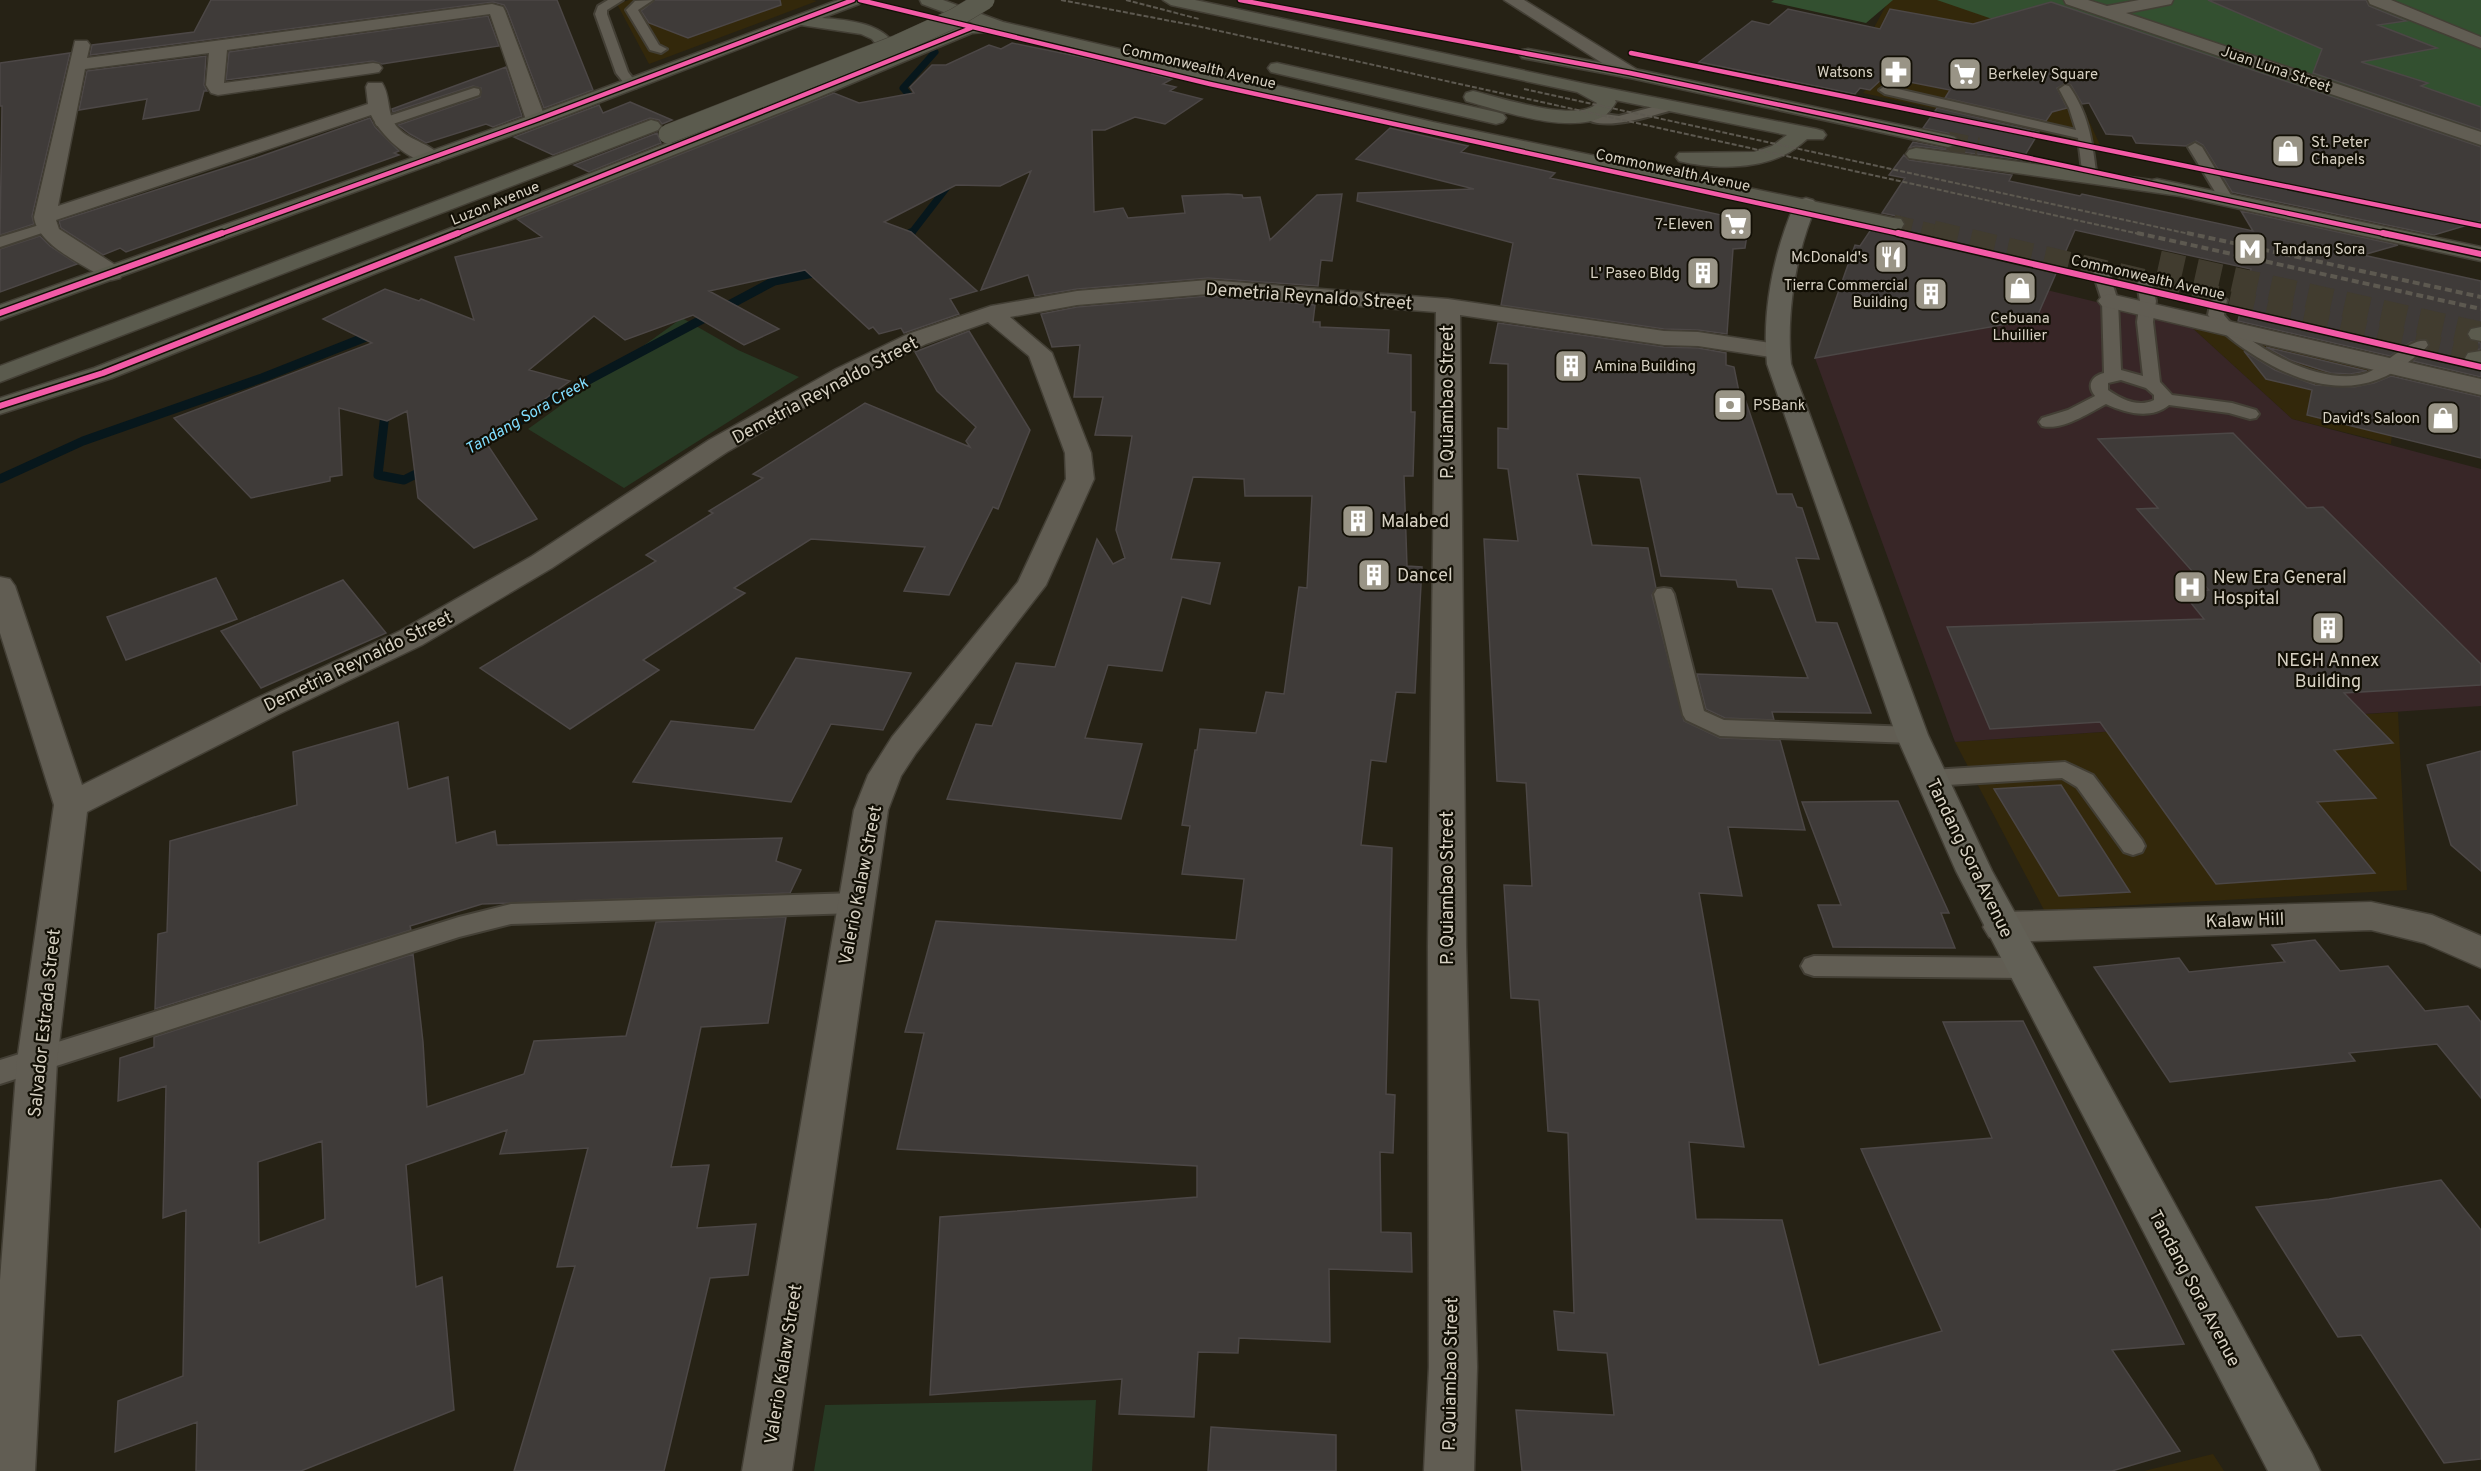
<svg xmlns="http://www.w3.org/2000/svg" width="2481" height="1471" viewBox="0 0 2481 1471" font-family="Overpass,sans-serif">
	<rect width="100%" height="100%" fill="#262215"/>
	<path fill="#33280b" d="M629,0H812L817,1L649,64L617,4Z
		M1889,0H1963L2047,29L2100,145L1863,93L1875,78L1851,70Z
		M2188,324L2398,371L2391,444L2292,419Z
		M2398,712L2407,890L2044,910L1955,742Z
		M2213,1454L2224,1471H2144Z"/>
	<path fill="#382627" d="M2030,286L2188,324L2292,419L2481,469V706L1955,742L1815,358L2046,318L2022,302Z"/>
	<path fill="#273a24" d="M682,318L738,350L799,377L624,488L528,429Z
		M1096,1400L1092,1471H814L825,1405Z"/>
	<path fill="#335030" d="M1774,0H1893L1866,23L1771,2Z
		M1937,0H2481V192L2001,22Z"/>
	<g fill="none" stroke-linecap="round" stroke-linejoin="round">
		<path stroke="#07171c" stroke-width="7" d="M918,105L903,88L935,52
			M910,235L954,178"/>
		<path stroke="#07171c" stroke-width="9" d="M902,245L911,233
			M386,405L378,475L404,480L428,468
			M471,447L511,427L549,401L774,281L823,271
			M0,479L83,441L262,378L376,333"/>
	</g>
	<path fill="#3f3b39" stroke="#4c4746" stroke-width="1.5" fill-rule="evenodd" d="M211,0H557L593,90L544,108L507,10L504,5L493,2L90,55L92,45L194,32Z
		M655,0H780L781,5L688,38L649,23L641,11Z
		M2208,0H2366L2369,6L2406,21L2378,25L2437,48L2361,62L2428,83L2421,86L2481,107V130L2313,73L2322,49Z
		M2051,2L2481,147V221L2434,235L2232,192L2203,145L2196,141L2186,146L2136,143L2132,136L2106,134L2089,103L2082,104L2071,85L2066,83L2057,88L2067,108L2052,112L2046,121L1945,98L1950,90L1884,77L1870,90L1860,88L1855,94L1699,62L1752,21L1769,25L1788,9L1880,29L1890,9L1973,24Z
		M488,16L499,46L382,64L373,61L226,80L229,52Z
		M1012,43L1154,72L1152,74L1172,79L1163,84L1176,87L1170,91L1202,99L1165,124L1135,117L1105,130H1092L1094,212L1123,208L1128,218L1185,213L1182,196L1228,194L1242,195L1243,198L1260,197L1270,240L1317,195L1342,194L1332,261L1321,260L1318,286L1208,278L1077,289L1035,296L1028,275L981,290L1031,171L1000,186L956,185L884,222L911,232L977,291L950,299L959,314L904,333L901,328L879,334L873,327L869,329L805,270L709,291L779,329L744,345L693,315L625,340L594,316L529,370L570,381L528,411L525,410L483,438L537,519L474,548L418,498L407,411L387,421L339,408L342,475L330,477V481L251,498L174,418L372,343L323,319L385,289L419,301L421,299L474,320L455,257L542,237L517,219L834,93L859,103L914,93L910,87L932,65H946L989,45L1001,49Z
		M70,53L32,216L34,224L0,235L2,106H0V63Z
		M206,56L204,85L207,91H204L199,110L143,119L147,99L79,110L87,71Z
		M506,67L522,116L493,127L486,124L426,143L410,134L398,125L480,97L481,88L473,86L393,112L392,109Z
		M630,102L672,120L662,124L659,120L650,118L553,155L514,137L599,105L603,113Z
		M1937,108L2039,132L2022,160L1916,146L1909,148L1913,142L1949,149L1956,147L1960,142L1956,135L1923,128Z
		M370,118L375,127L399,151L394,153L399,155L126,252L120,248L103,255L61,228L59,221L256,158Z
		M1390,128L1468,146L1461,152L1555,173L1550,178L1749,221L1745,248L1733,249L1727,334L1698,330L1664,329L1501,305L1513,243L1357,201L1358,193L1474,189L1356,159Z
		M657,133L661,143L589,172L574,165Z
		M1904,155L1909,160L2012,175L2009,181L2080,196L2082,194L2253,231L2241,211L2398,245L2363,255L2481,281V325L2471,327L2466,333L2471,341L2481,343V349L2468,351L2463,357L2468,365L2481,367V377L2413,361L2430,346L2426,339L2411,342L2390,356L2238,321L2251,269L2075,230L2036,319L1815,358L1855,245L1860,246L1872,228L1893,232L1901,231L1906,225L1901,217L1882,213L1905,178L1889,175Z
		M40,236L50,246L77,264L0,292V249Z
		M1208,296L1315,305L1313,322H1320V327L1389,330L1388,353L1411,355V412H1415L1413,476H1404L1407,566L1422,567L1415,693L1396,692L1386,762L1371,760L1361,845L1392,848L1386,1094L1395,1095L1393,1153L1380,1152L1381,1232L1411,1233L1412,1272L1329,1269L1330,1342L1239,1338L1238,1353L1198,1352L1194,1417L1119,1414L1122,1379L930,1395L940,1217L1197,1197V1166L897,1149L924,1033L905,1032L936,921L1236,940L1244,879L1182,874L1190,826L1182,825L1195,750H1197L1200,729L1256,733L1266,692L1284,694L1299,587L1307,588L1312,496H1245L1244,479L1193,477L1171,559L1220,563L1210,604L1182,597L1162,671L1108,665L1085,738L1142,744L1121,819L947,799L976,724L992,726L1016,663L1055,667L1097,539L1113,564L1125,558L1116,530L1132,436L1095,435L1103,397H1074L1080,345L1052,347L1041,314L1077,307Z
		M1498,323L1664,347L1698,348L1726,353V365L1734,367L1739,392L1743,393L1777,494H1792L1797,507L1802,508L1819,559L1796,558L1816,622L1837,623L1871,713L1772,712L1774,720L1725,718L1706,709L1697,674L1808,678L1772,589L1738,587L1736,580L1661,576L1640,478L1577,474L1592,545L1648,548L1656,588L1652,595L1684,721L1720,738L1780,740L1805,830L1728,827L1742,896L1699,893L1744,1147L1689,1142L1696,1219L1782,1220L1819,1365L1942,1331L1861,1149L1992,1138L1943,1022L2023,1021L2184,1344L2112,1350L2180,1451L2112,1471H1522L1516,1410L1614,1415L1607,1353L1558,1350L1554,1311L1574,1313L1568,1133L1548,1131L1539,1000L1511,998L1504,885L1532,886L1526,783L1497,781L1484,539L1518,541L1508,469L1498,468V428L1508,429V364L1490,363Z
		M969,331L1030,430L998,509L993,507L949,595L904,591L925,547L811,539L734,588L745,593L643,660L659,670L570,729L480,668L656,561L646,555L713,513L709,511L763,478L753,474L865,403L970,447L966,441L976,427L937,391L915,352Z
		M2266,347L2367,371L2350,374L2331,373L2290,360Z
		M2244,351L2275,370L2315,385L2354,387L2374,383L2391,376L2481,397V458L2307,415L2312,390L2266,379Z
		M2233,433L2307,508L2323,507L2481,664V685L2344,693L2393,743L2334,750L2376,798L2317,802L2375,873L2216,884L2100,722L1990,729L1947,627L2204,619L2182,592L2209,590L2137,509L2158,508L2098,439Z
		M216,578L237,619L126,660L107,617Z
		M343,580L386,633L261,688L221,631Z
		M796,658L911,673L883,730L831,724L791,802L633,782L671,721L754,730Z
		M398,722L408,789L448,777L456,843L495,831L497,845L782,838L776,861L801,870L790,893L482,904L410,926L411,930L155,1009L158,934L167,932L170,841L297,805L293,752Z
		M2481,751V871L2451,845L2427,765Z
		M2061,785L2130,892L2059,896L1994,789Z
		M1898,801L1949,913H1941L1955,948L1833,947L1818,905H1841L1802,802Z
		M786,917L768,1023L701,1027L671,1167L709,1165L697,1228L756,1224L748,1275L710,1278L664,1471H514L575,1266L557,1267L588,1148L500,1154L507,1130L406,1165L416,1287L442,1277L454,1410L301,1471H196L197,1422L115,1452L118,1401L183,1376L186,1210L163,1218L166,1086L118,1101L120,1058L154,1047V1037L413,954L423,1042L427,1107L524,1074L534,1041L626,1036L656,922ZM322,1141L325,1219L259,1243L258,1162Z
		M2315,940L2340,971L2388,966L2425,1011L2468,1006L2481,1022V1098L2437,1044L2349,1053L2355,1061L2170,1082L2094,967L2179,958L2189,972L2285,962L2272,945Z
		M2441,1180L2481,1230V1459L2444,1463L2361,1335L2338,1337L2256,1207L2329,1199Z
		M1211,1427L1336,1435V1471H1208Z"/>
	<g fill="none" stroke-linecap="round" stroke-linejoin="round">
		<path stroke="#413c2f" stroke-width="19" stroke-dasharray="19 10" stroke-linecap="butt" d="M1948,141L1978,147
			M1893,224L1939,235"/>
		<path stroke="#413c2f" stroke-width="25" stroke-dasharray="25 13" stroke-linecap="butt" d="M1933,233L2477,358
			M2159,263L2480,334"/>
		<g stroke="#433f35" stroke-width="4">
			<path id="service" d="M608,0H623L607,10V14L628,72L638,85L636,88H628L616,73L595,14L598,6Z
				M653,0L638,10L659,45L667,49L661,53L650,50L626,10L635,1Z
				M2065,85L2069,86C2088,113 2092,139 2096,171L2094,174H2084L2082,171L2078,138L1885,94L1879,90L1885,86L2076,130L2069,108L2059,89Z
				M474,88L479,89L480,92L479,95L387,126H377L375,123L377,120Z
				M1671,102L1677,106L1676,109C1653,115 1601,134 1582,116L1589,112L1619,116Z
				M2195,143L2202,147L2234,200L2232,203L2227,204L2220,200L2188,147Z
				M46,223L53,227L51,230L0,247V237Z
				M2101,268L2109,273L2118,301L2121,370L2143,376L2137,322L2140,301L2137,283L2145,278L2151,280L2156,301L2153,322L2160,382L2172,395L2232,403L2256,410L2259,414L2256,418L2250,419L2229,413L2169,405C2151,420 2125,413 2106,404C2089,413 2062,431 2042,426L2039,422L2042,418L2068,410L2095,396C2086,385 2092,376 2104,373L2102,301L2093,273ZM2121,380L2146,388L2154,395V400C2138,408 2121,399 2108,390V383Z
				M2219,295L2227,300L2224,315C2250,348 2325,388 2367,373C2384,366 2410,338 2426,341L2428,345C2424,351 2417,355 2411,360C2361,401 2308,388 2257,357C2238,345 2221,333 2208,315L2211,300Z
				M1664,588L1671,589L1674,594L1704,711L1724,720L1912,727L1920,729L1923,735L1920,741L1912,743L1720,736L1686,720L1683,715L1654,594L1657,589Z
				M2065,762L2093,775L2142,840L2145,846L2142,852L2133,855L2124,852L2077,787L2062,778L1931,786L1923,784L1919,778L1923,772L1931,770Z
				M855,893L864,896L868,903L864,910L855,913L511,924L459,937L0,1084V1060L459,917L511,904Z
				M1814,956L2025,958L2034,961L2038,968L2034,975L2025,978L1814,976L1805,973L1801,966L1805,959Z"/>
		</g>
		<g stroke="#433f35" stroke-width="3">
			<path id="minor" d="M1504,0H1524L1636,69L1639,73L1636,77H1624Z
				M2064,0H2088L2107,6L2139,0H2173L2171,4L2126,13L2481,132V145L2066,4Z
				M2368,0H2391L2481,37V48L2370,4Z
				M492,4L503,7L505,11L546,120L543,124H529L526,120L490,14L227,50L224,83L373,63L379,64L382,68L379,72L373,73L218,95L211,93L206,85L209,53L85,69L58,206L368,104L366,87L368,83H382C391,96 386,115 398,128C410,141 433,144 442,158L439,162C414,168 381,136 371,115L56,220L59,229L120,268L123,273L120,278L112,280L104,278C82,264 37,244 34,217L75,41H87L90,45L87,58Z
				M1208,280L1448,299L1664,331L1698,332L1777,344L1786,346L1789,351L1786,356L1777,358L1698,346L1664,345L1460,315L1466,946L1477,1367L1474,1471H1424L1429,1367L1428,946L1436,312L1208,294L1077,305L1010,317L1052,353L1091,453L1094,479L1046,585L916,753L901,776L888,810L792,1471H742L854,810L868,775L892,737L1018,582L1066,479L1065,453L1029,356L988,322L926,344L854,379L727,452L552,568L422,645L279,714L87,812L57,1061L35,1471H0V1280L17,1061L54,805L0,633V577L10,579L15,586L82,785L257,698L400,631L532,556L709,440L836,369L908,334L991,306L1077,291Z
				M2110,294L2481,379V395L2102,306L2098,301L2102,296Z
				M2371,902L2432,915L2481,936V968L2424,943L2371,930L2002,942L1989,937L1983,927L1989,917L2002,912Z"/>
		</g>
		<g stroke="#433f35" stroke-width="3">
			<path id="secondary" d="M1806,198L1813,200L1817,204C1796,250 1786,314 1791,364L1928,735L1992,871L2312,1454L2320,1471H2268L1956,871L1896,735L1767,364C1762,312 1773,256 1793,208L1799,200Z"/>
		</g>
		<g stroke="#433f35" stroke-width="3">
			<path id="primary" d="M838,0H861L859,4L822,18C850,20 885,23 899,51L963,24L973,23L922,4L920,0H943L1003,22L1433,122L1893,218L1901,219L1904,224L1901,229L1893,230L1433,134L998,31L972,33L807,102L112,378L0,414V398L94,368L793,94L878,59L882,52L872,39L861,34L801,25L543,124L0,320V305L529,116Z
				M1163,0H1195L1586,84L1816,129L1823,131L1826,135L1823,139H1807C1800,145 1793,151 1784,155C1754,170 1711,169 1679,161L1676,157L1679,153L1754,152L1772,146L1787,135L1615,100L1616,102C1613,107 1609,113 1604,116C1570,135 1502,111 1466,101L1464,97L1466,93L1473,91C1498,97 1579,124 1597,103L1577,92L1171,5Z
				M1528,49L1630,68L1948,135L1955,137L1958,141L1955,145L1948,147L1630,78L1522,58L1519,54L1522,50Z
				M1277,63L1496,112L1503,114L1506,118L1503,122L1496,124L1271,72L1268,68L1271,64Z
				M651,120L658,122L661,126L658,130L0,382V366Z
				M1916,148L2152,180L2157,179L2481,247V261L2180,196L1909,158L1906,154L1909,150Z
				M2481,327V341L2471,339L2468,334L2471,329Z
				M2481,351V365L2468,363L2465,358L2468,353Z"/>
		</g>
		<use href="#service" fill="#615d53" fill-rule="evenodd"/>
		<use href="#minor" fill="#615d53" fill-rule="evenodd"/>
		<use href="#secondary" fill="#626056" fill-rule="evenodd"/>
		<use href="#primary" fill="#5b5b4e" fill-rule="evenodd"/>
		<path stroke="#5d5950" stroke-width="2" stroke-dasharray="5 2" stroke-linecap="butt" d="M1061,0L1197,26L2144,235
			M1126,0L1199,19
			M1524,89L2194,235"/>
		<path stroke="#5d5950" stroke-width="4" stroke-dasharray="7 4" stroke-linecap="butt" d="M2137,233L2481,309
			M2187,233L2481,297"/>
		<g stroke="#433f35" stroke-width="20" stroke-linecap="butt">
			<path id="primary-bridge" d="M668,134L898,44L955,18L985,0"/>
		</g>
		<use href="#primary-bridge" stroke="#5b5b4e" stroke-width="19"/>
		<g stroke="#120f05" stroke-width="7">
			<path id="cycleway-far1" d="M860,0L1210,84L1905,235
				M1240,0L1630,73L2390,235
				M1631,53L2481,226
				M218,235L536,120L853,0
				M454,235L971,28"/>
		</g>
		<g stroke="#120f05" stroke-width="9">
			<path id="cycleway" d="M1898,233L2481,367
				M2383,233L2481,254
				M0,313L222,233
				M0,406L103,373L458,233"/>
		</g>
		<use href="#cycleway-far1" stroke="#f35aa7" stroke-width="4.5"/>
		<use href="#cycleway" stroke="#f35aa7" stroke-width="6"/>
	</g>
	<defs>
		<g id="pharmacy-square" transform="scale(1.725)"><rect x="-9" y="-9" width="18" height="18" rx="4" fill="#999486" stroke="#120f05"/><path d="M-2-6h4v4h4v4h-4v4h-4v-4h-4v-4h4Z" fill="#fff"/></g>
		<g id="supermarket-square" transform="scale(1.725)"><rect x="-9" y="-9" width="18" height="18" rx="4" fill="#999486" stroke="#120f05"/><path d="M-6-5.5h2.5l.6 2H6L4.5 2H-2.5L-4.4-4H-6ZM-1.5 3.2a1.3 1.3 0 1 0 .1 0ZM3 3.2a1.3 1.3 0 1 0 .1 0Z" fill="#fff"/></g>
		<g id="shop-square" transform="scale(1.725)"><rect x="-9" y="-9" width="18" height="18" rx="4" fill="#999486" stroke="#120f05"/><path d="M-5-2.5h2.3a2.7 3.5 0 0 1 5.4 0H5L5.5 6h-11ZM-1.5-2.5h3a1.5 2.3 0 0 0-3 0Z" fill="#fff"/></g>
		<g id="metro-square" transform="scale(1.725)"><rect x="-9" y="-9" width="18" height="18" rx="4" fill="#999486" stroke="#120f05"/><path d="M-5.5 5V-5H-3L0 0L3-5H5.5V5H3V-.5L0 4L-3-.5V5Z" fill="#fff"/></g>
		<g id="restaurant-square" transform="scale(1.725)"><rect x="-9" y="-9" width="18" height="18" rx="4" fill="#999486" stroke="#120f05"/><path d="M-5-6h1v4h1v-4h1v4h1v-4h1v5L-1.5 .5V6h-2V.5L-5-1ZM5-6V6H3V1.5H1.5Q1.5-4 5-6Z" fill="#fff"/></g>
		<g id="building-square" transform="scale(1.725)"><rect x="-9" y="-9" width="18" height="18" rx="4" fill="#999486" stroke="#120f05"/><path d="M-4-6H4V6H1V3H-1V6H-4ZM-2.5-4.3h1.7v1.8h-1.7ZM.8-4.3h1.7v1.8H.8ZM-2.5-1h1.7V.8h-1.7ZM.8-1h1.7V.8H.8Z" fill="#fff"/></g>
		<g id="bank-square" transform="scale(1.725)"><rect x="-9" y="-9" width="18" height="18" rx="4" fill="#999486" stroke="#120f05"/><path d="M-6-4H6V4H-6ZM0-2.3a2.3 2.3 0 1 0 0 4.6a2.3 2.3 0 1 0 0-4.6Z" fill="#fff"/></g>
		<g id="hospital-square" transform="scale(1.725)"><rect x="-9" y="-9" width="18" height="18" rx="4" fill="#999486" stroke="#120f05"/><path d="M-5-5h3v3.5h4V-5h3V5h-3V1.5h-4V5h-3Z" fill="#fff"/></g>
	</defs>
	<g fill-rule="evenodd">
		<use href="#pharmacy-square" x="1896" y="72"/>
		<use href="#supermarket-square" x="1965" y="74"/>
		<use href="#shop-square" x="2288" y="151"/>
		<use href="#supermarket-square" x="1736" y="224"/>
		<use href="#metro-square" x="2250" y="249"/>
		<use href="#restaurant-square" x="1891" y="257"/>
		<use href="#building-square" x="1703" y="273"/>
		<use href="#shop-square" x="2020" y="288"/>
		<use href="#building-square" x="1931" y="294"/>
		<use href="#building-square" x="1571" y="366"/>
		<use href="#bank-square" x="1730" y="405"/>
		<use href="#shop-square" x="2443" y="418"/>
		<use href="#building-square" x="1358" y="521"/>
		<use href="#building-square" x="1374" y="575"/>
		<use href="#hospital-square" x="2190" y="587"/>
		<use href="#building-square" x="2328" y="628"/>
	</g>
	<g text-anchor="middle" stroke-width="4.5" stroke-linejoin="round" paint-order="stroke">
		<g font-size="15" fill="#d7d1c3" stroke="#120f05">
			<text transform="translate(1199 66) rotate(13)" y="5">Commonwealth Avenue</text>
			<text transform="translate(2276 69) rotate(19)" y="5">Juan Luna Street</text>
			<text transform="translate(1673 170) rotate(12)" y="5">Commonwealth Avenue</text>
			<text transform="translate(495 203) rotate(-22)" y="5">Luzon Avenue</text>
			<text transform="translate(2148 277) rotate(13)" y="5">Commonwealth Avenue</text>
		</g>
		<g font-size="15" fill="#d7d1c3" stroke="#120f05" text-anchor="end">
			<text x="1873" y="77">Watsons</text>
			<text x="1988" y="79" text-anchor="start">Berkeley Square</text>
			<text x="2311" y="147" text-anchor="start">St. Peter<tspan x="2311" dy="17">Chapels</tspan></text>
			<text x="1713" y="229">7-Eleven</text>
			<text x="2273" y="254" text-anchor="start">Tandang Sora</text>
			<text x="1868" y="262">McDonald's</text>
			<text x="1680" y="278">L' Paseo Bldg</text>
			<text x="1908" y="290">Tierra Commercial<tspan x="1908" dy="17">Building</tspan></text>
			<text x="2020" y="323" text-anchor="middle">Cebuana<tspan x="2020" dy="17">Lhuillier</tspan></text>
			<text x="1594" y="371" text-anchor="start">Amina Building</text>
			<text x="1753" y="410" text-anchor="start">PSBank</text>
			<text x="2420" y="423">David's Saloon</text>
		</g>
		<g font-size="16" font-style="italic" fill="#80ddfe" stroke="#120f05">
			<text transform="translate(526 415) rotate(-30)" y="6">Tandang Sora Creek</text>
		</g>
		<g font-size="18" fill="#d7d1c3" stroke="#120f05">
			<text transform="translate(1309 296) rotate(4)" y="6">Demetria Reynaldo Street</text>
			<text transform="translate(825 390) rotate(-28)" y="6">Demetria Reynaldo Street</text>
			<text transform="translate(1447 402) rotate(-90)" y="6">P. Quiambao Street</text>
			<text transform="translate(358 661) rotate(-26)" y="6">Demetria Reynaldo Street</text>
			<text transform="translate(1970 858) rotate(64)" y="6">Tandang Sora Avenue</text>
			<text transform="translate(860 885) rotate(-79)" y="6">Valerio Kalaw Street</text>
			<text transform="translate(1447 888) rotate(-90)" y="6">P. Quiambao Street</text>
			<text transform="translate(2245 920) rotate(-2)" y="6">Kalaw Hill</text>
			<text transform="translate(44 1023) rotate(-84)" y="6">Salvador Estrada Street</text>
			<text transform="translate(2195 1288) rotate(62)" y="6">Tandang Sora Avenue</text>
			<text transform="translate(783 1364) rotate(-81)" y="6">Valerio Kalaw Street</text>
			<text transform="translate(1450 1374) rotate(-89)" y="6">P. Quiambao Street</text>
		</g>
		<g font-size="18" fill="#d7d1c3" stroke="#120f05" text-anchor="start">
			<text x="1381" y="527">Malabed</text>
			<text x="1397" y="581">Dancel</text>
			<text x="2213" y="583">New Era General<tspan x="2213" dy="21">Hospital</tspan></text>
			<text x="2328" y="666" text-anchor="middle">NEGH Annex<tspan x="2328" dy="21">Building</tspan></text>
		</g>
	</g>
</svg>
